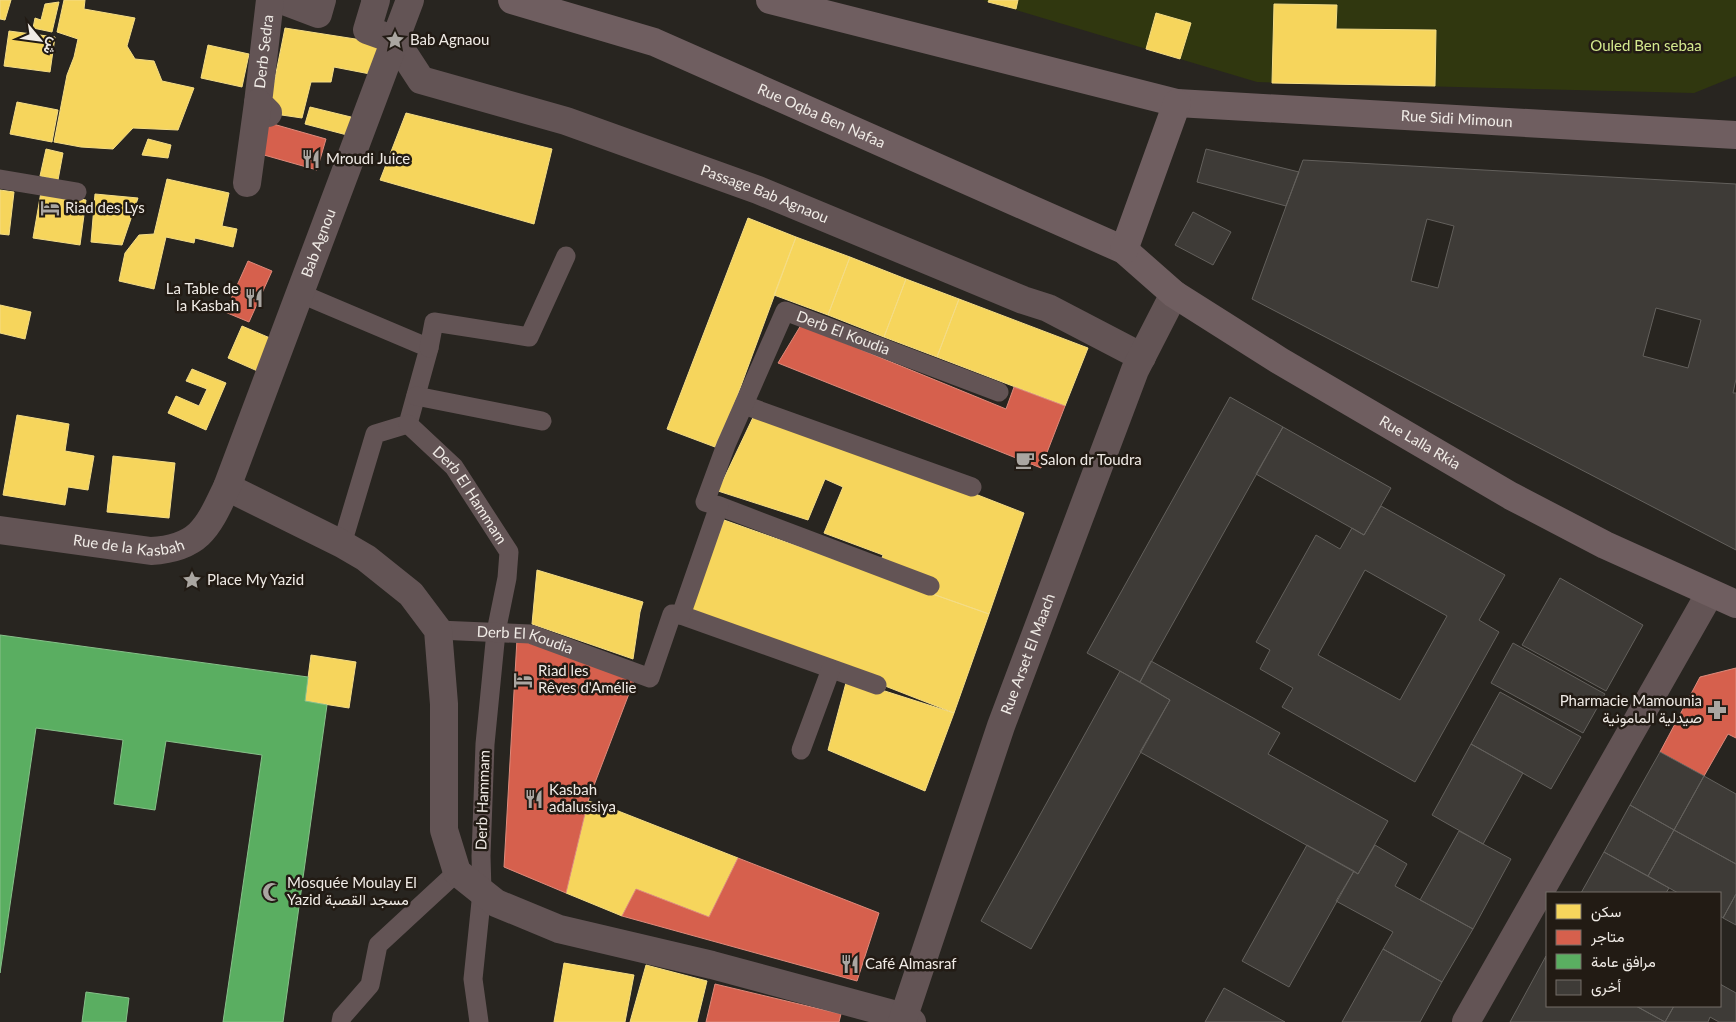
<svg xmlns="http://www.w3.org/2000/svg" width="1736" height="1022" viewBox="0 0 1736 1022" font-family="Lato,Vazirmatn,sans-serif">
	<rect width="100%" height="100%" fill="#282520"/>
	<path fill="#30370f" d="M983,0H1736V76L1694,93L1257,82Z"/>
	<path fill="#f6d55c" stroke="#f4dc85" d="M0,0H11L5,20L0,19Z
		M64,0H85L84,9L135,18L127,46L135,59L154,61L162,81L194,88L178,130L133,128L113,149L81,147L54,142L67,75L74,57L78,39L57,32Z
		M989,0H1018L1016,9L988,2Z
		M59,2L52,32L33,28L35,18L41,20L45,4Z
		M1274,4L1337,5L1336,29L1436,30L1435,86L1272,83Z
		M1156,13L1191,23L1180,59L1146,49Z
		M285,28L381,43L370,74L334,67L331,82H311L302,118L268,113Z
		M9,31L55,37L50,72L4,66Z
		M208,45L249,54L242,87L201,78Z
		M17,102L58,110L52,142L10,134Z
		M310,107L351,117L347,135L305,124Z
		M406,113L552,149L534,224L380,180Z
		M148,139L171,145L168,158L142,155Z
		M46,149L63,153L58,180L40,176Z
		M167,179L229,193L222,226L237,229L233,247L195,238L194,243L166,237L154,289L119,281L125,253L139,235L154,234Z
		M0,190L14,192L9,235L0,234Z
		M41,192L86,200L80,245L33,238Z
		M95,194L138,198L122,245L91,242Z
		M748,218L796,237L735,402L715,447L667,429Z
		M796,237L850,257L828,315L774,295Z
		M850,257L906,279L884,337L828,315Z
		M906,279L959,299L937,357L884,337Z
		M959,299L1088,348L1065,406L937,357Z
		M0,305L31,312L25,339L0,333Z
		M242,326L277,341L262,373L228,358Z
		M192,369L226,383L206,430L168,413L176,396L199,406L207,389L186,381Z
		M757,409L1024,513L989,614L876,574L883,555L824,533L843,487L825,479L808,520L718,491Z
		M17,415L69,424L65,451L94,456L88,490L68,487L65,505L3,495Z
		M113,456L175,463L169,518L107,512Z
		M724,520L989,614L954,713L691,610Z
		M537,570L643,602L640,612L633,659L532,624Z
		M311,655L356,662L349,708L305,701Z
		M847,679L954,713L925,791L828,750Z
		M588,801L608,807L738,858L709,917L636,889L622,916L566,893Z
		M564,963L634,975L625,1022H554Z
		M646,965L707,981L697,1022H630Z"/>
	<path fill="#d6604d" stroke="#de8a7b" d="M266,122L326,139L317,170L257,153Z
		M248,261L272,271L249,322L225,312Z
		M801,325L1006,409L1014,387L1065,406L1041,468L778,363Z
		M517,639L635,678L588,801L566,893L504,867Z
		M1736,668V738L1728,734L1704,776L1660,752L1700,677Z
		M738,858L879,913L857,981L622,916L636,889L709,917Z
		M715,984L841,1014L839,1022H706Z"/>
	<path fill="#5aae61" stroke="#87c089" d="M0,635L308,677L305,701L327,705L283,1022H223L262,755L166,741L155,810L114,804L123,740L36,728L0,973Z
		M86,992L129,998L126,1022H82Z"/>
	<path fill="#3e3b37" stroke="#63605c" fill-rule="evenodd" d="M1206,149L1299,172L1286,206L1197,182Z
		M1303,160L1736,184V379L1733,393H1736V550L1252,299ZM1427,219L1454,226L1438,288L1411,281ZM1656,308L1701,320L1688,368L1643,356Z
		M1193,212L1231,232L1213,265L1175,245Z
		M1230,397L1283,427L1140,682L1087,653Z
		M1283,427L1391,488L1364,535L1256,474Z
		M1381,506L1505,575L1479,620L1499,632L1415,782L1282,707L1293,688L1260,669L1270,650L1256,642L1316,535L1340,549L1352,528L1364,535ZM1365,570L1447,616L1400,700L1318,655Z
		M1560,578L1643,625L1606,691L1522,645Z
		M1513,643L1605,694L1583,733L1491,683Z
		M1151,661L1280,733L1268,754L1388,821L1358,874L1140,752L1170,700L1140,682Z
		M1120,671L1170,700L1031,949L981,921Z
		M1500,692L1581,737L1551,789L1471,744Z
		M1471,744L1523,773L1483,844L1432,815Z
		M1660,752L1704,776L1674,830L1630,805Z
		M1704,776L1736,794V864L1674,830Z
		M1630,805L1674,830L1648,876L1604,852Z
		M1674,830L1736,864V894L1723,918L1720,916V893H1678L1648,876Z
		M1459,831L1511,859L1473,929L1420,900Z
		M1307,845L1354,871L1289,987L1242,961Z
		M1375,845L1407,864L1395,886L1473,929L1442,982L1383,949L1393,932L1336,901L1354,871L1358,874Z
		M1604,852L1669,888L1666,893H1581Z
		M1736,894V925L1723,918Z
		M1383,949L1442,982L1420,1022H1342Z
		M1546,956L1547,1006H1636L1665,1022H1510Z
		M1720,984L1736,993V1022H1719L1710,1017L1708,1022H1665L1674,1006H1720Z
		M1224,988L1285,1022H1205Z
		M1636,1006H1674L1665,1022Z"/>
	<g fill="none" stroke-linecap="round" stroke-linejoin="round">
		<g stroke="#635455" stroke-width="19">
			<path d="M0,179L77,192"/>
			<path d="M299,293L429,348L408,424L375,434L342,544"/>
			<path d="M429,348L434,322L529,337L566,256"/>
			<path d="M416,396L542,421"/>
			<path d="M744,405L972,487"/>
			<path id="s1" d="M408,424L454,467L509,552L507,578L496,632L485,744L481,856L482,892L473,979L479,1022"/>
			<path d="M719,506L930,586"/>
			<path d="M681,615L877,685"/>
			<path id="s2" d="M438,630L530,634L650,678L672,614L681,615L719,506L705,502L726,445L785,311L999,392"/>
			<path d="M801,750L831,669"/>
			<path d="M341,1022L342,1017L370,985L378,945L457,872"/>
		</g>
		<g stroke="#635455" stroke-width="28">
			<path d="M281,0L318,14L322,0"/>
			<path d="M375,0H376L367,30L395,40"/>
			<path id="s3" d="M268,113L258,103L270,0"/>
			<path d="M247,183L258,103"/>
		</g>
		<g stroke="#635455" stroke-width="28">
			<path id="s4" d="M395,40L421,80L566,121L758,190L1023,300L1048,308L1142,357"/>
			<path d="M227,487L342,544L366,558L411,594L438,630L444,704V830L457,872L482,892L496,903L559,929L712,965L904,1017L912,1022"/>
			<path id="s5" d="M902,1022L1001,726L1135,370L1174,294"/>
			<path d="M1466,1022L1710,593"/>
		</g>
		<path stroke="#635455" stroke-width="28" id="s6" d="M0,530L151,551C200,548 208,527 227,487L410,0"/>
		<g stroke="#6f5e60" stroke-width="28">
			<path id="s7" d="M512,0L654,42L1124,250L1174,294L1280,361L1511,496L1605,545L1736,604"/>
			<path id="s8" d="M770,0L1177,103L1736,135"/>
			<path d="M1124,250L1177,103"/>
		</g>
	</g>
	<defs>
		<g id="sight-bare" transform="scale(1.5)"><path d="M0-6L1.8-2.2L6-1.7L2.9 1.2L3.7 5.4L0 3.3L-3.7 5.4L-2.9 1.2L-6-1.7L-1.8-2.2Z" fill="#aaa6a1" stroke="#221b14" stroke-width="2.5" paint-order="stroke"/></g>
		<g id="restaurant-bare" transform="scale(1.5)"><path d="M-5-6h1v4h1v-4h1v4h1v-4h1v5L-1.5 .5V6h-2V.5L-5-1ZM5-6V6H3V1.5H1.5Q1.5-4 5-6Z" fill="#aaa6a1" stroke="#221b14" stroke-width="2.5" paint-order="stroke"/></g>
		<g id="hotel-bare" transform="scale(1.5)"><path d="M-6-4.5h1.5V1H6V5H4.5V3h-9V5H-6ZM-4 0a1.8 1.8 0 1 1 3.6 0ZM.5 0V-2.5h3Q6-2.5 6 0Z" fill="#aaa6a1" stroke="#221b14" stroke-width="2.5" paint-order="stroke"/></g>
		<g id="cafe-bare" transform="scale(1.5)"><path d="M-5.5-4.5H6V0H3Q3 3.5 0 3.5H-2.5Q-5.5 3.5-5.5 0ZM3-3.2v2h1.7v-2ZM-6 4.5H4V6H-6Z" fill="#aaa6a1" stroke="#221b14" stroke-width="2.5" paint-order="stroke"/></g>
		<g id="pharmacy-bare" transform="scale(1.5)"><path d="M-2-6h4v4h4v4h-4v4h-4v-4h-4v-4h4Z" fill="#aaa6a1" stroke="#221b14" stroke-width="2.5" paint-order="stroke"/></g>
		<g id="mosque-bare" transform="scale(1.5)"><path d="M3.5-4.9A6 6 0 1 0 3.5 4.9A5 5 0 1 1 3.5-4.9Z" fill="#aaa6a1" stroke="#221b14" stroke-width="2.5" paint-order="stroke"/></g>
	</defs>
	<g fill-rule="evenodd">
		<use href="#sight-bare" x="395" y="40"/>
		<use href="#restaurant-bare" x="311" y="159"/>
		<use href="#hotel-bare" x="50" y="208"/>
		<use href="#restaurant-bare" x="254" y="298"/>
		<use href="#cafe-bare" x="1025" y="460"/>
		<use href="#sight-bare" x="192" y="580"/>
		<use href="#hotel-bare" x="523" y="680"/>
		<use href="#pharmacy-bare" x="1717" y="710"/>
		<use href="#restaurant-bare" x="534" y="799"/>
		<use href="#mosque-bare" x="272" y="892"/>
		<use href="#restaurant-bare" x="850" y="964"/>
	</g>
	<g text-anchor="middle" stroke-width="5" stroke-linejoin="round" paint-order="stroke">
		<g font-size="15" fill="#f0ebe6" stroke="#221b14" text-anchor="start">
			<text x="410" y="45">Bab Agnaou</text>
			<text x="326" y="164">Mroudi Juice</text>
			<text x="65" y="213">Riad des Lys</text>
			<text x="239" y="294" text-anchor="end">La Table de<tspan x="239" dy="17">la Kasbah</tspan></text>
			<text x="1040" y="465">Salon dr Toudra</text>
			<text x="207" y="585">Place My Yazid</text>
			<text x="538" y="676">Riad les<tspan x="538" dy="17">Rêves d'Amélie</tspan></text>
			<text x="1702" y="706" text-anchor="end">Pharmacie Mamounia<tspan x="1702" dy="17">صيدلية المامونية</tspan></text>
			<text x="549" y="795">Kasbah<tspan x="549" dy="17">adalussiya</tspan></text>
			<text x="287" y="888">Mosquée Moulay El<tspan x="287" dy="17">Yazid مسجد القصبة</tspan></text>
			<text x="865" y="969">Café Almasraf</text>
		</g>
		<g font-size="15" fill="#d4e98e" stroke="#221b14">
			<text x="1646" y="51">Ouled Ben sebaa</text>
		</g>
		<g font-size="15" fill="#f0ebe6" stroke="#221b14">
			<text dy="5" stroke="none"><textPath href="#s3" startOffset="66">Derb Sedra</textPath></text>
			<text dy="5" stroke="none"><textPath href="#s7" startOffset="331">Rue Oqba Ben Nafaa</textPath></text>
			<text dy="5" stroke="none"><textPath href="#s8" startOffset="700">Rue Sidi Mimoun</textPath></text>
			<text dy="5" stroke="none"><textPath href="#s4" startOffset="410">Passage Bab Agnaou</textPath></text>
			<text dy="5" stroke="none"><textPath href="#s6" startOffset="520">Bab Agnou</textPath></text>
			<text dy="5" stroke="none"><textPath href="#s2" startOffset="696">Derb El Koudia</textPath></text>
			<text dy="5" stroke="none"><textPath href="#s7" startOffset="1016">Rue Lalla Rkia</textPath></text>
			<text dy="5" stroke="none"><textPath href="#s1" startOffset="95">Derb El Hammam</textPath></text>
			<text dy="5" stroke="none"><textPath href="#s6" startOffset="130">Rue de la Kasbah</textPath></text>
			<text dy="5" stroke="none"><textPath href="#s2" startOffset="88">Derb El Koudia</textPath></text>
			<text dy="5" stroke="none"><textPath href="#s5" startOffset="389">Rue Arset El Maach</textPath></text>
			<text transform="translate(483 800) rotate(-88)" y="5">Derb Hammam</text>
		</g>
	</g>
	<rect x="1546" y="892" width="175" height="115" fill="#221b14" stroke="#746e68"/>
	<rect x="1556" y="904" width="25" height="15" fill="#f6d55c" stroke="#746e68"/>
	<text x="1591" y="917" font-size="15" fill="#f0ebe6">سكن</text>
	<rect x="1556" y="930" width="25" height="15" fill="#d6604d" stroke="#746e68"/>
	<text x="1591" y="942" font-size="15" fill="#f0ebe6">متاجر</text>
	<rect x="1556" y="954" width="25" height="15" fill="#5aae61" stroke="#746e68"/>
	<text x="1591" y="967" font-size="15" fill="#f0ebe6">مرافق عامة</text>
	<rect x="1556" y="980" width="25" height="15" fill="#3e3b37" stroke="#746e68"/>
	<text x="1591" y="992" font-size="15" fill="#f0ebe6">أخرى</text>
	<g transform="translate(40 40) rotate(119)" stroke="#221b14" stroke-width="4" paint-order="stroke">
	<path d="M0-4L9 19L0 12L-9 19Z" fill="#f0ebe6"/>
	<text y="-8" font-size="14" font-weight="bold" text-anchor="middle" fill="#f0ebe6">ش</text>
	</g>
</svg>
